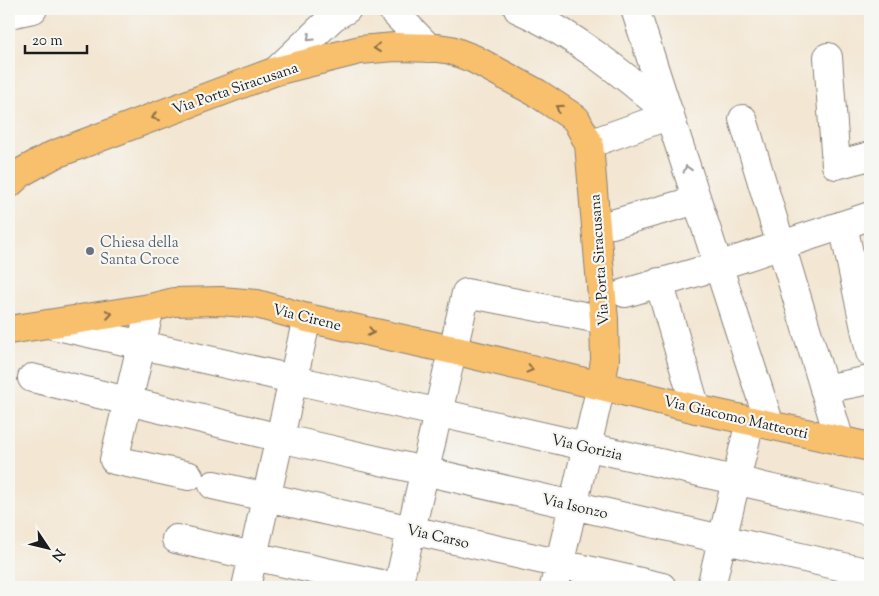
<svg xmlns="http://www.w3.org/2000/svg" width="879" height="596" viewBox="0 0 879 596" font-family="'Sorts Mill Goudy',serif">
	<rect width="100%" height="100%" fill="#f6f6f2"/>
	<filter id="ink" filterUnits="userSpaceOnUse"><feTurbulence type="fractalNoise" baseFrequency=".02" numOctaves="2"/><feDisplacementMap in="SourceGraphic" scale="10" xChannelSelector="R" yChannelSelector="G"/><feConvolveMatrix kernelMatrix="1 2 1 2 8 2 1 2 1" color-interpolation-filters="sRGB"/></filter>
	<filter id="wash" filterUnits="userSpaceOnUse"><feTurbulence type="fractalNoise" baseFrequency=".0096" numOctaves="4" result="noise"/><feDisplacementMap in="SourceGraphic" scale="20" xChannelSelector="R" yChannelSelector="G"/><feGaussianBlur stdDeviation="1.12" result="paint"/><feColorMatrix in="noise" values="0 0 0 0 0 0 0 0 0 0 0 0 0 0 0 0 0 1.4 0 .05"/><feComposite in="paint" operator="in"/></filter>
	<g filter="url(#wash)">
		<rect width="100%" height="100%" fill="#f3e6d2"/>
	</g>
	<g filter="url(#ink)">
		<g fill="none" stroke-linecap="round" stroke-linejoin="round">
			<g stroke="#888177" stroke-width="30">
				<path id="minor" d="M391,9L429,48
					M518,9C570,32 627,76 669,114
					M635,9L770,425
					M9,14L33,9
					M828,57L836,165L870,156
					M276,71L333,17L347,9
					M743,119L840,441
					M589,144L670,115
					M612,224L697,200
					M843,225L870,352
					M659,282L696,409
					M625,293L718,266L870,216
					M150,308L114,460L189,476
					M49,324L279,376
					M453,350L466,293L604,320
					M32,378L264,434
					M304,382L870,511
					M824,389L870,380
					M280,438L870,573
					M213,485L662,587
					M176,539L394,587
					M246,587L307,318
					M398,587L449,365
					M554,587L601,386
					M711,587L750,421"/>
			</g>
			<g stroke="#888177" stroke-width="30">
				<path id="major" d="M9,184L22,172L53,155L276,71L360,50L395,47L438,48L451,50L474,59L537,93L576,119L589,144L604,320L605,360L601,386
					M9,330L150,308L174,302L221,301L257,304L307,318L453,350L696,409L870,447"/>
			</g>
			<use href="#minor" stroke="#fff" stroke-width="28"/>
			<use href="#major" stroke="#f8bf6c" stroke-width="28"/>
		</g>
		<defs><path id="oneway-chevron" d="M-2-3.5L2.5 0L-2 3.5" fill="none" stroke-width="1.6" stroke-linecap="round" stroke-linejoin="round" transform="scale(1.25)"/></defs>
		<g stroke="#999">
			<use href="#oneway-chevron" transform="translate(310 38) rotate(136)"/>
			<use href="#oneway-chevron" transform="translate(687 169) rotate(-107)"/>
		</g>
		<g stroke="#8a6e44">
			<use href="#oneway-chevron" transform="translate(377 48) rotate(174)"/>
			<use href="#oneway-chevron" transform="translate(559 108) rotate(-146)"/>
			<use href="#oneway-chevron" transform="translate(155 117) rotate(159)"/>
			<use href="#oneway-chevron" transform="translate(109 314) rotate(-9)"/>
			<use href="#oneway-chevron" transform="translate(371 332) rotate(12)"/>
			<use href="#oneway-chevron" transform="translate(530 369) rotate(14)"/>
		</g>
	</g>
	<circle fill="#6b7280" stroke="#f6f6f2" stroke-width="2" cx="90" cy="251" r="5"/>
	<g text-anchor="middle" stroke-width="4.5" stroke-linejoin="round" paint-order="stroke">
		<g font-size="15" fill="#1c1c1c" stroke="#f6f6f2">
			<text transform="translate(235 88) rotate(-19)" y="5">Via Porta Siracusana</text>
			<text transform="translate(599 260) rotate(-94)" y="5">Via Porta Siracusana</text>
			<text transform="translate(307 317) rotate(14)" y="5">Via Cirene</text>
			<text transform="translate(736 417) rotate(13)" y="5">Via Giacomo Matteotti</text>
			<text transform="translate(587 447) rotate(13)" y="5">Via Gorizia</text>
			<text transform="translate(575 506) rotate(13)" y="5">Via Isonzo</text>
			<text transform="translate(438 536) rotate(13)" y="5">Via Carso</text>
		</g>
		<g font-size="15" fill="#5b616d" stroke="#f6f6f2" text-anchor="start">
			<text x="100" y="247">Chiesa della<tspan x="100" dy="17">Santa Croce</tspan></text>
		</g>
	</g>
	<rect width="879" height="596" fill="none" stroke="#f6f6f2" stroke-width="30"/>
	<g transform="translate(48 548) rotate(125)" stroke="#f6f6f2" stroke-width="4" paint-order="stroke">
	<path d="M0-4L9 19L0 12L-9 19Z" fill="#1c1c1c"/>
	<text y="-8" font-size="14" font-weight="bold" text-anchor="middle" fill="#1c1c1c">N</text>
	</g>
	<path d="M25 45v8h62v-8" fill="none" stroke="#1c1c1c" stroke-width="2.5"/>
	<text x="32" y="45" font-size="15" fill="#1c1c1c" stroke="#f6f6f2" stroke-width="4" paint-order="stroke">20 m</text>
</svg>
